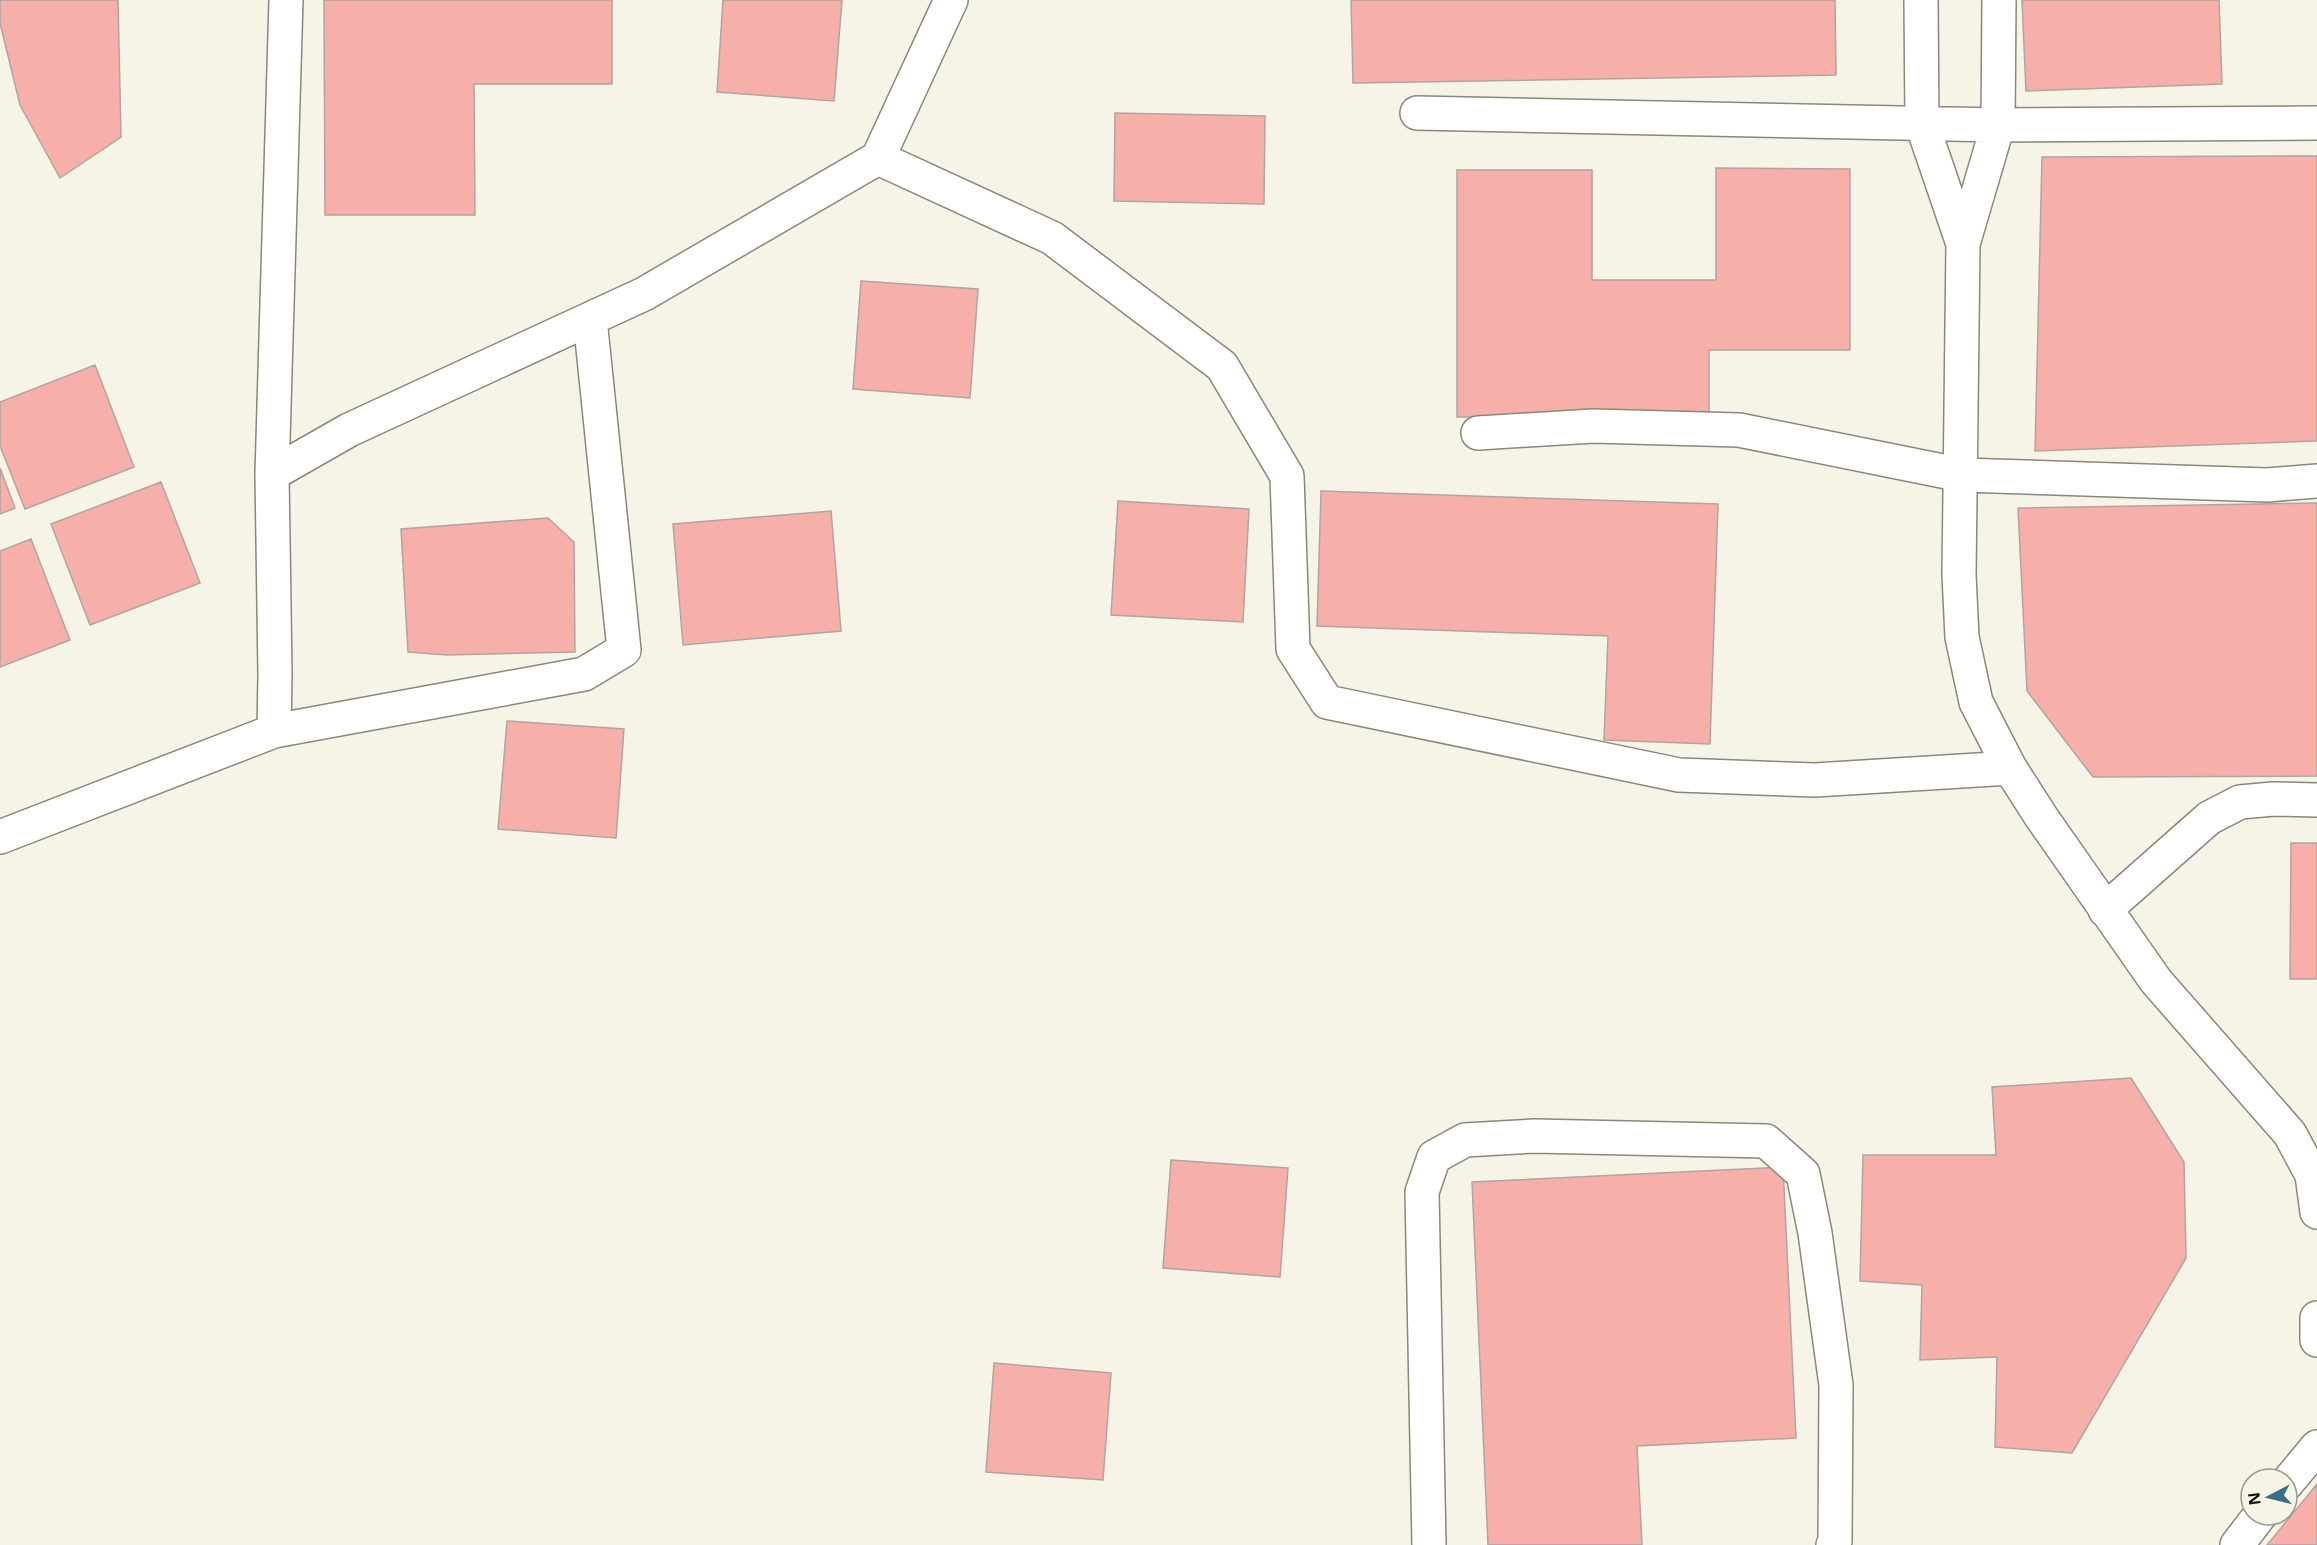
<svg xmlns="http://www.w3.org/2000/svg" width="2317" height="1545" viewBox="0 0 2317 1545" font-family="'Open Sans',sans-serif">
	<rect width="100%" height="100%" fill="#f6f4e6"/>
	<path fill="#f6b0a9" stroke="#b3a3a2" stroke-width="1.5" d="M0,0H118L121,137L60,178L20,105L0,23Z
		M324,0H612V84H474L475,215H325Z
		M723,0H842L834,101L717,92Z
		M1351,0H1835L1836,75L1353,83Z
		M2022,0H2219L2222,84L2026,91Z
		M1115,113L1265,116L1264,204L1114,201Z
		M2317,156V441L2035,451L2042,157Z
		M1716,168L1850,169V350H1709V417H1457V170H1592V280H1716Z
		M861,281L978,289L970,398L853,389Z
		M95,365L134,467L25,509L0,446V402Z
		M0,468L15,508L0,514Z
		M161,482L200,583L90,625L51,524Z
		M1321,491L1718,504L1710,744L1604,740L1608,636L1317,626Z
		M1118,501L1249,509L1243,622L1111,615Z
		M2317,503V776L2093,777L2027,691L2018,508Z
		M831,511L841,631L683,645L673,524Z
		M548,518L574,542L575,652L447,655L408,652L401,529Z
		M31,539L70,640L0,667V551Z
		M507,721L624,729L616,838L498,829Z
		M2291,843H2317V979H2290Z
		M2131,1078L2184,1162L2186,1258L2072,1453L1995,1447L1997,1357L1920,1360L1922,1285L1860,1281L1863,1155H1996L1992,1087Z
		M1171,1160L1288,1168L1280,1277L1163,1268Z
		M1783,1167L1796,1438L1637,1446L1642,1545H1488L1472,1182Z
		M994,1363L1111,1373L1103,1480L986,1472Z
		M2317,1484V1545H2267Z"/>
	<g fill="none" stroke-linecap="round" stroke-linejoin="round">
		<g stroke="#8a877b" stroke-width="36">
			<path id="minor" d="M1921,0L1922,124L1963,244
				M1999,0L1998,125L1963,244L1959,575L1962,637L1976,702L2010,768L2042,818L2156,981L2290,1134L2312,1175L2317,1212
				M1417,113L1998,125L2317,123
				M878,158L1052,238L1222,366L1287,476L1293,649L1327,702L1679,775L1815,780L2010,768
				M1478,433L1593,426L1739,430L1962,475L2267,485L2317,481
				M272,474L286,0
				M274,731L584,674L624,650L590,319
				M0,837L274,731L275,674L272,474L349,430L644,294L878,158L951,0
				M2105,910L2209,818L2240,802L2273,799L2317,800
				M2317,1318V1340
				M2287,1483L2317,1447
				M1429,1545L1422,1192L1434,1157L1465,1140L1534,1136L1766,1141L1803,1174L1815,1233L1836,1385L1835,1541L1833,1545
				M2237,1545L2260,1515"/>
		</g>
		<use href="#minor" stroke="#fff" stroke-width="33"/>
	</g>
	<g transform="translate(2269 1497) rotate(263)"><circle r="28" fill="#f6f4e6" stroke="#9a988e" stroke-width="1.5"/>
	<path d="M0-4.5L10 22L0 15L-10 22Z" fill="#386f89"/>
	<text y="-9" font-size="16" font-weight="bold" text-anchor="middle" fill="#0f0e09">N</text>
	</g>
</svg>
